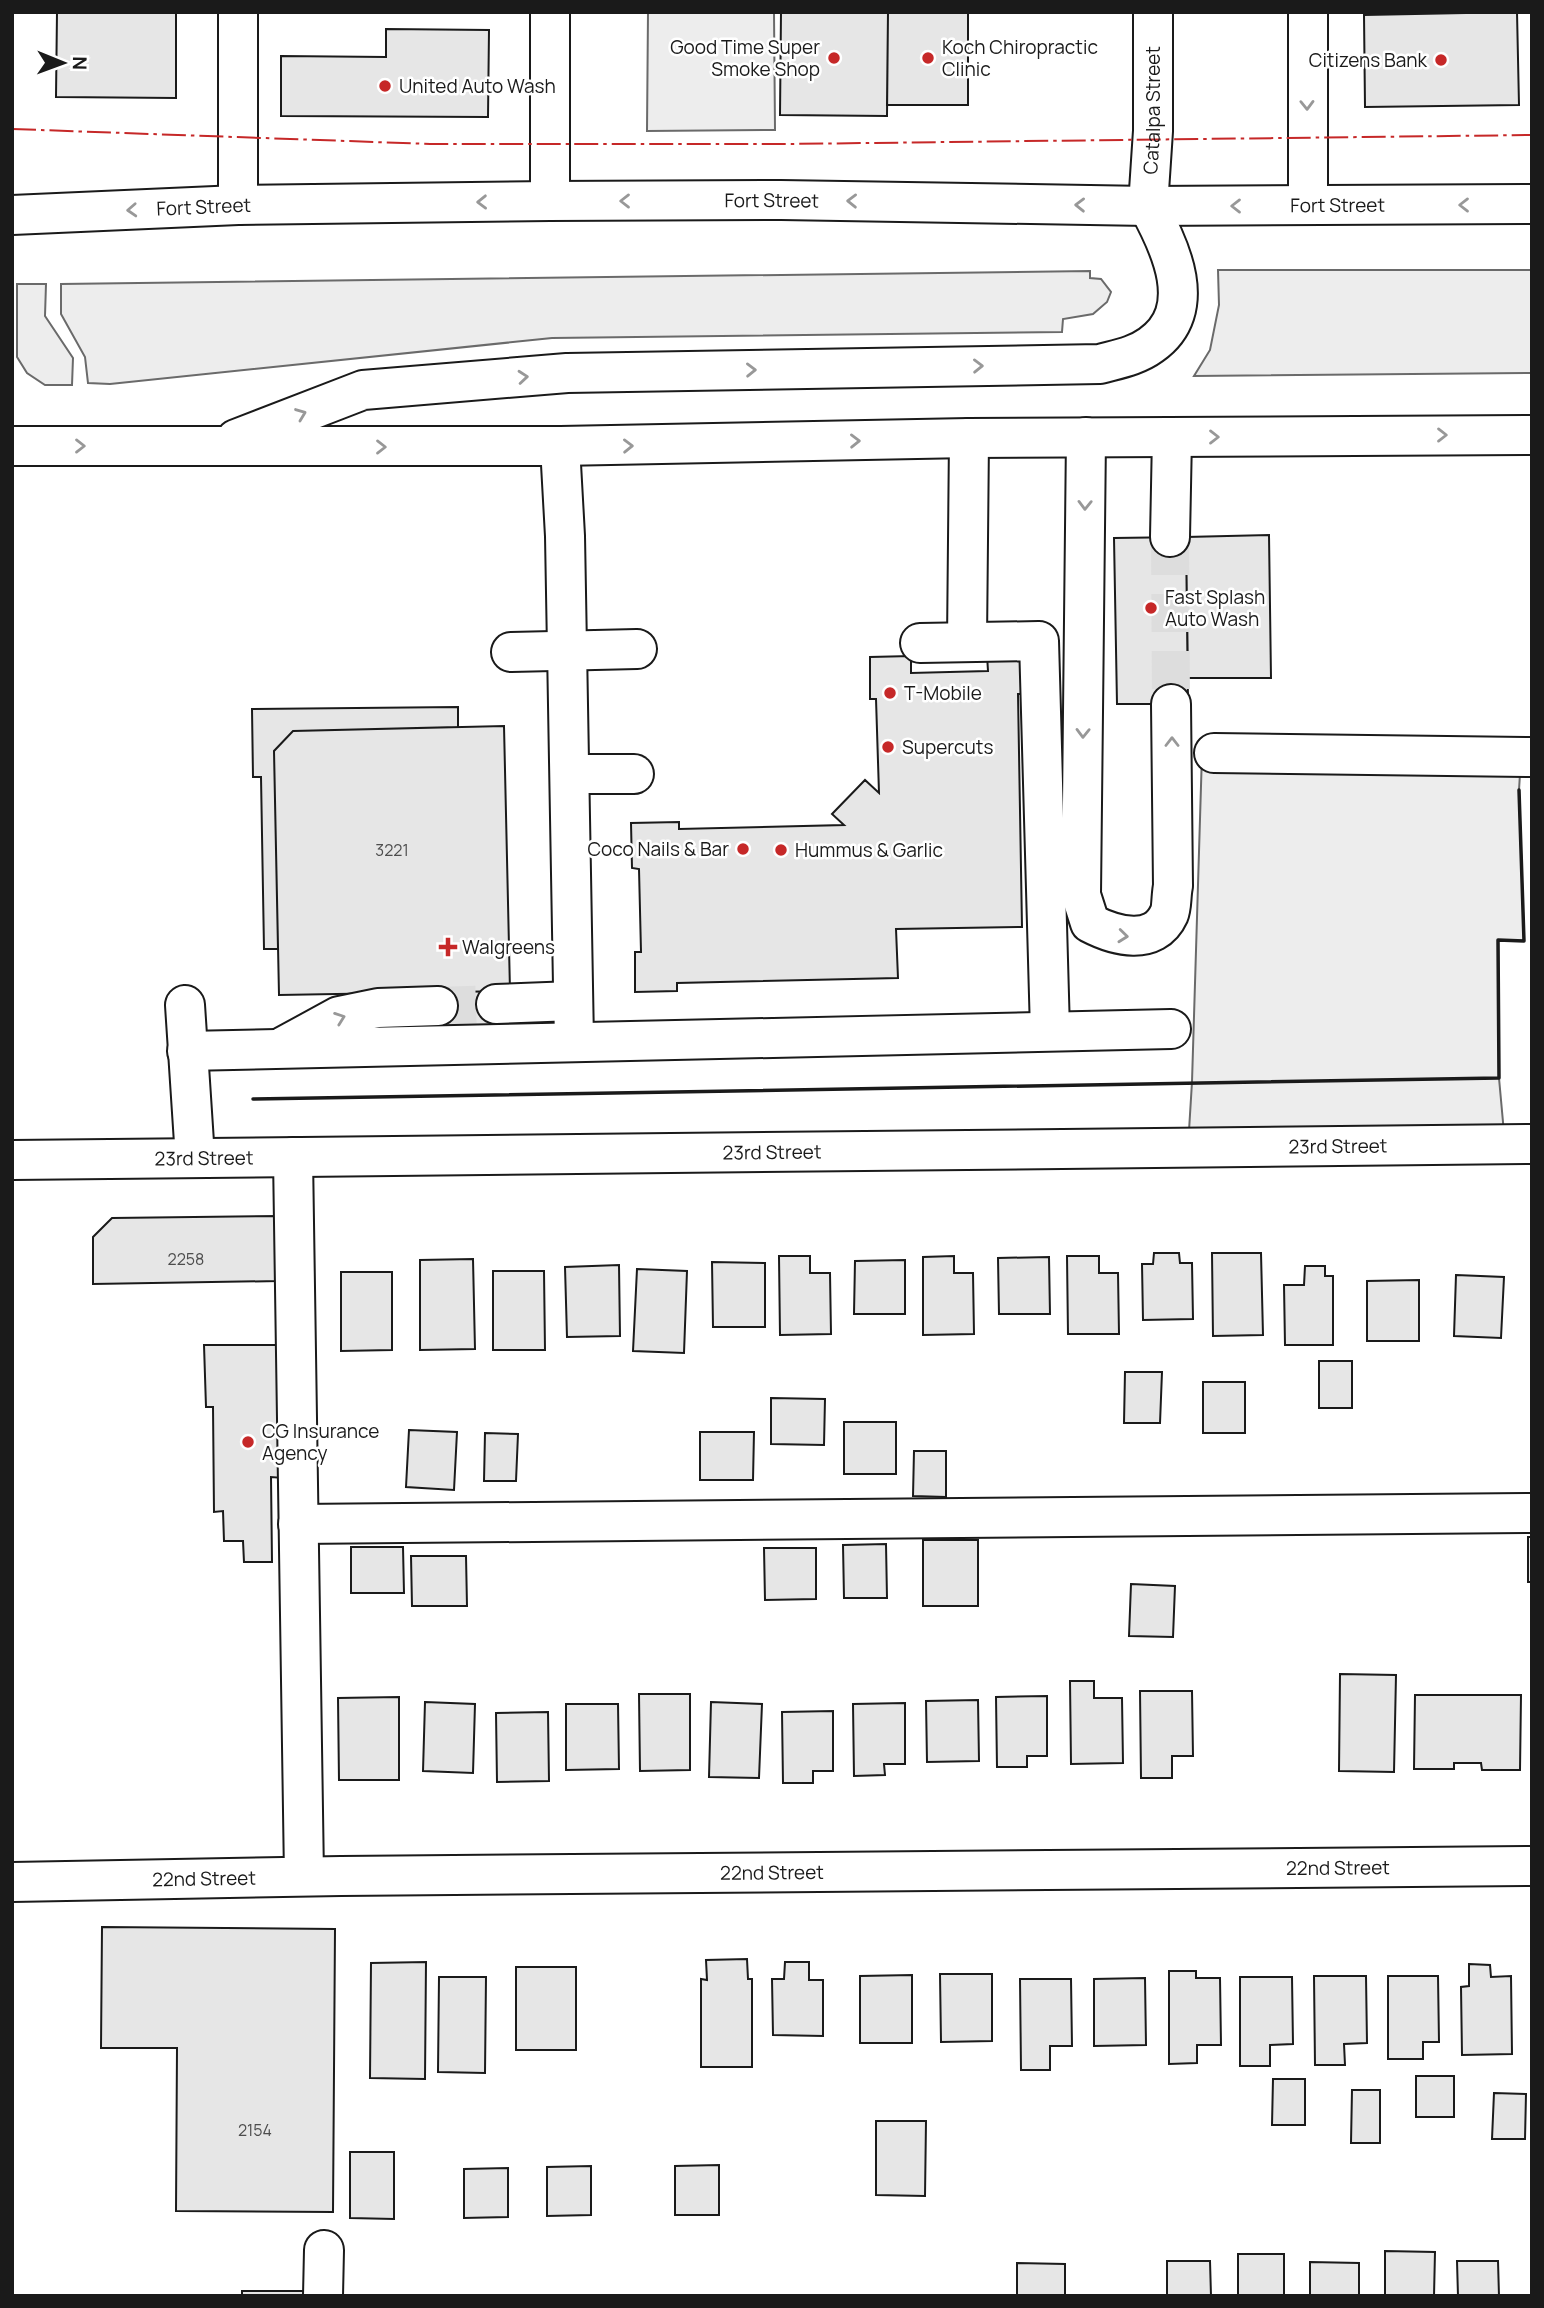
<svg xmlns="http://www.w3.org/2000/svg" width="1544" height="2308" viewBox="0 0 1544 2308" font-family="Manrope,sans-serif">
	<rect width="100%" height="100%" fill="#fff"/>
	<path fill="#ededed" stroke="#6a6a6a" stroke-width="2" d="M648,12H774L775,130L647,131Z
		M1218,270H1532V373L1194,376L1210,350L1219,305Z
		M1090,271V278L1101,279L1111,292L1107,302L1093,314L1063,319L1062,332L552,338L110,384L88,383L85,357L61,314V284Z
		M17,284H46L45,316L73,358L72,385H45L27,373L17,357Z
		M1202,753L1521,758L1519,790L1524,941L1498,940L1499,1078L1505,1144L1188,1147L1192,1082Z"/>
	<path fill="#e6e6e6" stroke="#1a1a1a" stroke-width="2" d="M57,12H176V98L56,97Z
		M781,12H888L887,116L780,115Z
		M888,12H968V105H887Z
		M1517,12L1519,105L1365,107L1364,15Z
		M386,29L489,30L488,117L281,116V56L386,57Z
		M1269,535L1271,678H1188L1186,537Z
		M1186,537L1188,704H1117L1114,538Z
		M1025,654L1026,694H1018L1022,927L896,929L898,978L677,983V991L635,992V952H641L639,869L632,868L631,823L679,822V829L844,825L832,814L865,780L879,793L876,699H870V657L911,656V673L988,671L987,655Z
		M458,707V727L293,731L274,751L278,949H264L261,777H253L252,709Z
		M504,726L510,991L279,995L274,751L293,731Z
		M495,991L496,1032L438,1034V993Z
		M279,1216V1281L93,1284V1237L112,1218Z
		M1154,1253H1179L1180,1263H1192L1193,1319L1143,1320L1142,1264H1153Z
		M1212,1253H1261L1263,1335L1213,1336Z
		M779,1256H810V1273H830L831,1334L780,1335Z
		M954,1256V1273H973L974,1334L923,1335V1257Z
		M1067,1256H1099V1273H1118L1119,1334H1068Z
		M1049,1257L1050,1314H999L998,1258Z
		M473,1259L475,1349L420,1350V1260Z
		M905,1260V1314H854L855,1261Z
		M712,1262L765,1263V1327H713Z
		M619,1265L620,1336L567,1337L565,1267Z
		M1305,1266H1325V1276H1333V1345H1285L1284,1285H1304Z
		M637,1269L687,1271L684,1353L633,1351Z
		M493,1271H544L545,1350H493Z
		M341,1272H392V1350L341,1351Z
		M1456,1275L1504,1277L1501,1338L1454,1336Z
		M1419,1280V1341H1367V1281Z
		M204,1345H280L283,1478L271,1477L272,1562H244L243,1541H224L223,1511L214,1512L213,1407H206Z
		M1319,1361H1352V1408H1319Z
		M1125,1372H1162L1160,1423H1124Z
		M1203,1382H1245V1433H1203Z
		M771,1398L825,1399L824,1445L771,1444Z
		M844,1422H896V1474H844Z
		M409,1430L457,1432L454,1490L406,1487Z
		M700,1432H754L753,1480H700Z
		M485,1433L518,1434L516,1481H484Z
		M914,1451H946V1497L913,1496Z
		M1528,1537H1532V1582H1528Z
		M923,1540H978V1606H923Z
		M886,1544L887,1598H844L843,1545Z
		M351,1547H403L404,1593H351Z
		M764,1548H816V1599L765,1600Z
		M411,1556H466L467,1606H412Z
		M1131,1584L1175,1586L1173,1637L1129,1636Z
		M1340,1674L1396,1675L1394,1772L1339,1771Z
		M1070,1681H1094V1698H1122L1123,1763L1071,1764Z
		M1140,1691H1192L1193,1756H1172V1778H1141Z
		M639,1694H690V1770L640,1771Z
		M1415,1695H1521L1520,1770H1482L1481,1763H1454V1769H1414Z
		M1047,1696V1756H1027V1767H997L996,1697Z
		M399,1697V1780H339L338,1698Z
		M978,1700L979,1761L927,1762L926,1701Z
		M425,1702L475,1704L473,1773L423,1771Z
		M711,1702L762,1704L759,1778L709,1777Z
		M905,1703V1764H884L885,1775L854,1776L853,1704Z
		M566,1704H618L619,1769L566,1770Z
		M833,1711V1771H813V1783H783L782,1712Z
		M548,1712L549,1781L497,1782L496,1713Z
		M102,1927L335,1929L333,2212L176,2211L177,2048H101Z
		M747,1959L748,1979H752V2067H701V1979L707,1980L706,1960Z
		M426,1962L425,2079L370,2078L371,1963Z
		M785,1962H809V1980H823V2036L773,2035L772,1979H784Z
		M1469,1964L1490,1965L1491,1977L1511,1976L1512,2054L1462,2055L1461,1987L1469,1986Z
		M516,1967H576V2050H516Z
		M1169,1971H1196V1978H1220L1221,2045H1197V2063L1169,2064Z
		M940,1974H992V2041L941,2042Z
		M912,1975V2043H860V1976Z
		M1314,1976H1366L1367,2043L1344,2044L1345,2065H1315Z
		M1388,1976H1438L1439,2042H1423V2059H1388Z
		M439,1977H486L485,2073L438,2072Z
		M1240,1977H1292L1293,2044L1270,2045V2066H1240Z
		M1145,1978L1146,2045L1094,2046V1979Z
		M1020,1979H1071L1072,2046H1050V2070H1021Z
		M1416,2076H1454V2117H1416Z
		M1273,2079H1305V2125H1272Z
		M1352,2090H1380V2143H1351Z
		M1494,2093L1526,2094L1525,2139H1492Z
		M876,2121H926L925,2196L876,2195Z
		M350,2152H394V2219L350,2218Z
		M719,2165V2215H675V2166Z
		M591,2166V2215L547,2216V2167Z
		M508,2168V2217L464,2218V2169Z
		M1385,2251L1435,2252L1434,2296H1385Z
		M1238,2254H1284V2296H1238Z
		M1167,2261H1210L1211,2296H1167Z
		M1457,2261H1498L1499,2296H1458Z
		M1310,2262L1359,2263V2296H1310Z
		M1017,2263L1065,2264V2296H1017Z
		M242,2291H308V2296H242Z"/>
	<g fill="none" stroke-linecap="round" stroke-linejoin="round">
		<path stroke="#ddd" stroke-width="38" stroke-dasharray="38 19" stroke-linecap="butt" d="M1170,537L1171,704
			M438,1006L496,1004"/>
		<g stroke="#1a1a1a" stroke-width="42">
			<g id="minor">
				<path d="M1308,12V205"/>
				<path d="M550,201V12"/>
				<path d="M238,205V12"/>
				<path id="s1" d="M1148,206L1153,131V12"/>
				<path d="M1086,437L1081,895L1090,923C1115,936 1154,947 1169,914C1172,907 1171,895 1173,886L1171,704"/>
				<path d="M560,446L565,536L574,1042"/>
				<path d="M1170,537L1172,437"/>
				<path d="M967,642L969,438"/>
				<path d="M920,643L1039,641L1050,1031"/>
				<path d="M511,652L637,649"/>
				<path d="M1214,753L1532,757"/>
				<path d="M570,774H634"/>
				<path d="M496,1004L573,1001"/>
				<path d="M185,1005L195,1158"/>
				<path d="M284,1046L339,1016L378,1008L438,1006"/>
				<path d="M187,1051L1171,1029"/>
				<path d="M293,1157L304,1876"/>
				<path id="s2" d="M12,1160L1532,1144"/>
				<path d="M298,1524L1532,1513"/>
				<path id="s3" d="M12,1882L341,1876L1532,1866"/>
				<path d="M323,2296L324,2250"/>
			</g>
		</g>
		<g stroke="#1a1a1a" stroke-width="42">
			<g id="major">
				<path id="s4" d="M12,215L238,205L550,201L781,200L1148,206L1532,204"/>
				<path d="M236,439L363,390L567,373L1100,364C1118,359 1136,356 1151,345C1201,310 1170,246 1148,206"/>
				<path d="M12,446H560L969,438L1532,435"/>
			</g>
		</g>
		<use href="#minor" stroke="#fff" stroke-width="38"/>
		<use href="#major" stroke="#fff" stroke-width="38"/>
		<path stroke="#1a1a1a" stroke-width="3.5" d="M253,1099L1499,1078L1498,940L1524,941L1519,790"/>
		<path stroke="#c62828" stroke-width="2" stroke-dasharray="24 5 3.5 5" stroke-linecap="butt" d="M12,129L430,144H785L1532,135"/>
	</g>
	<defs><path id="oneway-chevron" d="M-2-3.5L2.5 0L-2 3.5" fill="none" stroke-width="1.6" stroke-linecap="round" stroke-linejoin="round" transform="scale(1.75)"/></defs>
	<g stroke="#989898">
		<use href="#oneway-chevron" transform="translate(1307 105) rotate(89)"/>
		<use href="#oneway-chevron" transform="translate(625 201) rotate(180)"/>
		<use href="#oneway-chevron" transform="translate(852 201) rotate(-179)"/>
		<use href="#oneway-chevron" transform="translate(482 202) rotate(179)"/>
		<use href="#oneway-chevron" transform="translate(1080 205) rotate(-179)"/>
		<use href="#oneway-chevron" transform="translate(1464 205) rotate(180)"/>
		<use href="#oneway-chevron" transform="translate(1236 206) rotate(180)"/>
		<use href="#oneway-chevron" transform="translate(132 210) rotate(177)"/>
		<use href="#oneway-chevron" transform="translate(978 366) rotate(-1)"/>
		<use href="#oneway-chevron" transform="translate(751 370) rotate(-1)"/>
		<use href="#oneway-chevron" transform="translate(523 377) rotate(-5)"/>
		<use href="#oneway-chevron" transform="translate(301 414) rotate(-21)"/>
		<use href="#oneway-chevron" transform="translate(1442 435)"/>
		<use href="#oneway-chevron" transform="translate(1214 437)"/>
		<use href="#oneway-chevron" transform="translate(855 441) rotate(-1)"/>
		<use href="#oneway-chevron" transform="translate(80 446)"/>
		<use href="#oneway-chevron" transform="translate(628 446) rotate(-1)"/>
		<use href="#oneway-chevron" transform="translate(381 447)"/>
		<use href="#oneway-chevron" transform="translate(1085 505) rotate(91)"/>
		<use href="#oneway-chevron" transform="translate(1083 733) rotate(91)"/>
		<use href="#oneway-chevron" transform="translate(1172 742) rotate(-90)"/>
		<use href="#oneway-chevron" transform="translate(1123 936) rotate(6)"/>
		<use href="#oneway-chevron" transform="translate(340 1018) rotate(-20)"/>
	</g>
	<g fill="#c62828" stroke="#fff" stroke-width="2.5">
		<circle cx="834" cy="58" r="7"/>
		<circle cx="928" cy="58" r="7"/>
		<circle cx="1441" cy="60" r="7"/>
		<circle cx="385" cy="86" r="7"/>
		<circle cx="1151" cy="608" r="7"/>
		<circle cx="890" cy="693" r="7"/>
		<circle cx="888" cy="747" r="7"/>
		<circle cx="743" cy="849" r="7"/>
		<circle cx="781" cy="850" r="7"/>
		<path d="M444.5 936.5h7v7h7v7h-7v7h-7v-7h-7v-7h7z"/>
		<circle cx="248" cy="1442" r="7"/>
	</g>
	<g text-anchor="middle" stroke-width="5" stroke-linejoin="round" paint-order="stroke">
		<g font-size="16" fill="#4d4d4d">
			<text x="392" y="856">3221</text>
			<text x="186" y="1265">2258</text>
			<text x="255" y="2136">2154</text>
		</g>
		<g font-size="19" fill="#1a1a1a" stroke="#fff" text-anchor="start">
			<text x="820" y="54" text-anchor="end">Good Time Super<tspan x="820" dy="22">Smoke Shop</tspan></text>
			<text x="942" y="54">Koch Chiropractic<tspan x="942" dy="22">Clinic</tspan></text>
			<text x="1427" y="67" text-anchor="end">Citizens Bank</text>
			<text x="399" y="93">United Auto Wash</text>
			<text x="1165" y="604">Fast Splash<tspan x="1165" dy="22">Auto Wash</tspan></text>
			<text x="904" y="700">T-Mobile</text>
			<text x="902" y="754">Supercuts</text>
			<text x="729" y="856" text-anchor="end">Coco Nails &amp; Bar</text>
			<text x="795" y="857">Hummus &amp; Garlic</text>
			<text x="462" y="954">Walgreens</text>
			<text x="262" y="1438">CG Insurance<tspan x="262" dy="22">Agency</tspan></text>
		</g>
		<g font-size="19" fill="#1a1a1a" stroke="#fff">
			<text dy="7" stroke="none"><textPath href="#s1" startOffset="96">Catalpa Street</textPath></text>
			<text dy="7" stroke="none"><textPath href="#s4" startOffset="760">Fort Street</textPath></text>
			<text dy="7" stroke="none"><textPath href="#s4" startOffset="1326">Fort Street</textPath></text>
			<text dy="7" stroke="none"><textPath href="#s4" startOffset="192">Fort Street</textPath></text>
			<text dy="7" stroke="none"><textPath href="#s2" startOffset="1326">23rd Street</textPath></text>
			<text dy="7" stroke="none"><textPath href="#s2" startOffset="760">23rd Street</textPath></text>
			<text dy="7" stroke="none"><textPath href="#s2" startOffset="192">23rd Street</textPath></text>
			<text dy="7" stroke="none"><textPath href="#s3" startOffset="1326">22nd Street</textPath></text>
			<text dy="7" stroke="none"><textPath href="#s3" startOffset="760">22nd Street</textPath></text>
			<text dy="7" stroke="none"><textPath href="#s3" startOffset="192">22nd Street</textPath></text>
		</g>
	</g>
	<rect width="1544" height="2308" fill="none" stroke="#1a1a1a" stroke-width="28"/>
	<g transform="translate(63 63) rotate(91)" stroke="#ffffff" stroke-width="5" paint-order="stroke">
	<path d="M0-5L12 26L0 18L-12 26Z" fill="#1a1a1a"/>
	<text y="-10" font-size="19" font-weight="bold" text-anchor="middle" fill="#1a1a1a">N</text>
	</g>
</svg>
